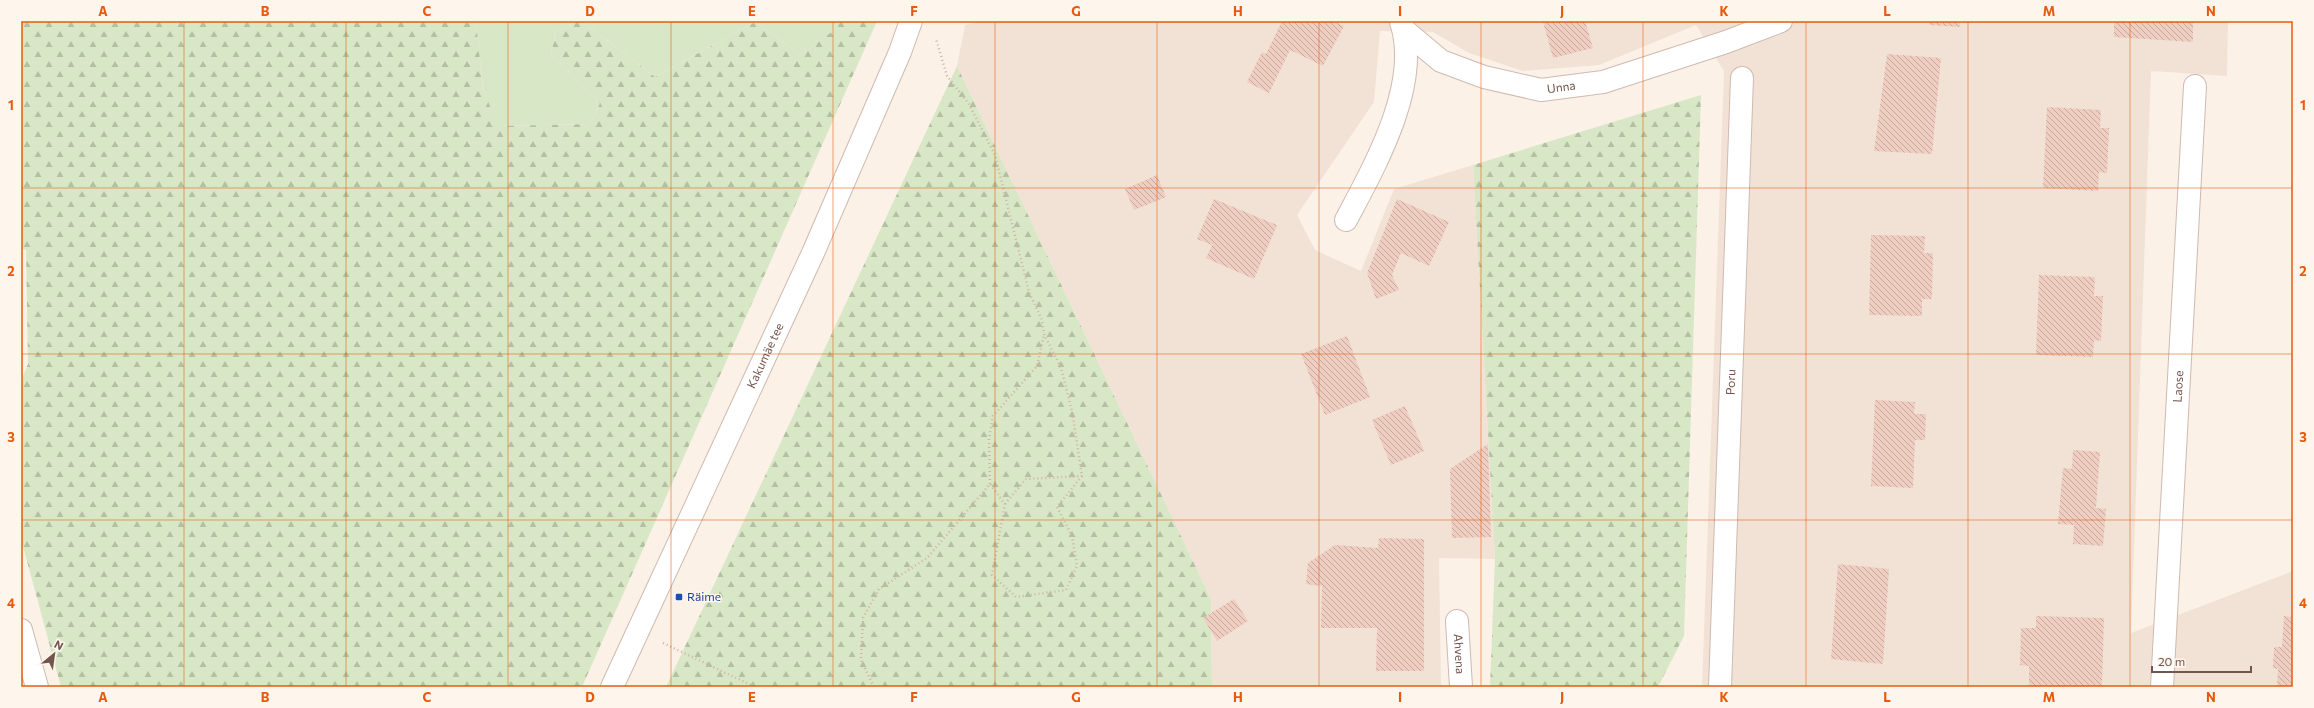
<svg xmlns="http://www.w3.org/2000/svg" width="2314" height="708" viewBox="0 0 2314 708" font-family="Commissioner,sans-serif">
	<defs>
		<pattern id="forest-firs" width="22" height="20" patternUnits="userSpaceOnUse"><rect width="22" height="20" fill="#d8e8c6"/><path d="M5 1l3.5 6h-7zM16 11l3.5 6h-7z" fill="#b4bfa3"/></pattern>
		<pattern id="building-back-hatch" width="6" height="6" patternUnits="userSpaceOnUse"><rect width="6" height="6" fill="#efcdc0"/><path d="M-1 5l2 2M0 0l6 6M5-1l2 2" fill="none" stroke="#c6a99e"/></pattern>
	</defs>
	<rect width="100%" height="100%" fill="#fbf1e7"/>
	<path fill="#f2e2d6" d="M984,21H2228L2227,76L2151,71L2131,633L2293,571V687H1702L1724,71L1696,25L1599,65L1523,71L1469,53L1433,32L1380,31L1374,102L1297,215L1315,250L1361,271L1394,189L1473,165L1495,559L1439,558L1441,687H1212L1211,599L957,66L965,25Z"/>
	<path fill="#d8e8c6" d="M476,21H577L556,32L551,54L600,103L590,124L497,126L483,89Z
		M581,21H833L835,30L801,55L755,22L655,77Z"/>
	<path fill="url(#forest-firs)" d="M21,21H476L483,89L498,126L590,124L600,103L551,54L556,32L577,21H581L655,77L755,22L801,55L834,30L833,21H877L582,687H61L21,539V381L28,364L26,250L21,248Z
		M957,66L1211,599L1212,687H666Z
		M1701,95L1684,636L1658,687H1490L1495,559L1473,165Z"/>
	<path fill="url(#building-back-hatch)" d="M1282,21H1333L1344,26L1323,66L1290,50L1269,93L1247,82L1262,52L1266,54Z
		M1546,21H1585L1593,48L1553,58L1543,22Z
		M1929,21H1960V27L1929,25Z
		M2114,21H2193V42L2114,37Z
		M1887,54L1941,58L1932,154L1874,151Z
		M2047,107L2101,110L2100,128H2109L2107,173L2099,172L2098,191L2043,188Z
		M1157,175L1166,197L1134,210L1125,189Z
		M1214,199L1277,225L1254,279L1206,258L1212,245L1197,239Z
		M1397,199L1449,222L1429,266L1401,253L1392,275L1399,290L1376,299L1367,273Z
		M1871,235L1925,236L1924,253H1933L1932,299H1922V316L1869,315Z
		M2039,275L2095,277L2094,296H2103L2101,341L2094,340L2093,357L2036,355Z
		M1347,336L1370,397L1325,415L1301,354Z
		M1875,400L1915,402L1914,414H1926L1925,440H1915L1913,488L1871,486Z
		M1405,406L1424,451L1391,465L1372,420Z
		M1488,444L1491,537L1452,538L1450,469Z
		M2073,450L2100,452L2096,508L2106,509L2103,546L2073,544L2074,525L2058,524L2063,468L2072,469Z
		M1379,538L1424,539V671H1376L1377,628H1321L1322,586L1306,584L1308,563L1335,545L1378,548Z
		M1838,564L1889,569L1883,664L1831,659Z
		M1234,599L1248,621L1217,641L1203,618Z
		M2036,616L2104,618L2102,687H2029V666L2020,665L2021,628H2036Z
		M2284,616L2293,617V687H2277L2278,669L2273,668L2274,647H2282Z"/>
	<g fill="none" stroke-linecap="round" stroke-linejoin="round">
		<g stroke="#cebab1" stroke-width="24">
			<g id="minor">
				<path id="s1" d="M1404,30L1441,61L1484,77L1541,90L1603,82L1726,42L1781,21"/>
				<path d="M1346,220C1374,167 1422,84 1401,22"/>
				<path id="s2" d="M1457,621L1461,687"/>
				<path d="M21,630L37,687"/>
				<path id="s3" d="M1720,687L1742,78"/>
				<path id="s4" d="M2162,687L2195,86"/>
			</g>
		</g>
		<g stroke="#cebab1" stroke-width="24">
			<g id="tertiary">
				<path id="s5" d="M612,687L813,253L900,52L911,21"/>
			</g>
		</g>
		<path stroke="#d4b0a3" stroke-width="2.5" stroke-dasharray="1 3" stroke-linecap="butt" d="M990,484L989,439L993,416L1037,366L1044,335
			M1005,504L1026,479L1082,476
			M663,643L755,687
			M874,687L861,660L863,618L879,589L927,558L990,484L1005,504L992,575L1016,597L1066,590L1077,566L1072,536L1057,507L1082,476L1072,411L1061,368L1044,334L1042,320L1029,292L995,155L969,104L947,76L936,39"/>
		<use href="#minor" stroke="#fff" stroke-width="22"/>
		<use href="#tertiary" stroke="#fff" stroke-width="22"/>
	</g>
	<path fill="none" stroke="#e8590c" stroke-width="1" stroke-opacity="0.55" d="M184,21V687M346,21V687M508,21V687M671,21V687M833,21V687M995,21V687M1157,21V687M1319,21V687M1481,21V687M1643,21V687M1806,21V687M1968,21V687M2130,21V687M21,188H2293M21,354H2293M21,520H2293"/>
	<rect fill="#1a4fb4" stroke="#fef5ed" stroke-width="1.5" x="675" y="593" width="8" height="8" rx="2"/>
	<g text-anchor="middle" stroke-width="3" stroke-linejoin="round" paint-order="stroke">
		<g font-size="12" fill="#73554d" stroke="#fef5ed">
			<text dy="4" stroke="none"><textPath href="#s1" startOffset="173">Unna</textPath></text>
			<text dy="4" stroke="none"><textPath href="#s5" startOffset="365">Kakumäe tee</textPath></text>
			<text dy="4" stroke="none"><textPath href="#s3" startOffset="305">Poru</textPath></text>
			<text dy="4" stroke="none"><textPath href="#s4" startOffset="301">Laose</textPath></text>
			<text dy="4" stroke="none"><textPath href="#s2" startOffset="33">Ahvena</textPath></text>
		</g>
		<g font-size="12" fill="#164399" stroke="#fef5ed" text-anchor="start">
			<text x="687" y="601">Räime</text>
		</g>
	</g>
	<rect width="2314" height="708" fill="none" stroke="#fef5ed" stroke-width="44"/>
	<g transform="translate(54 654) rotate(29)" stroke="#fef5ed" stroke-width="3" paint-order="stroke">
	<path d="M0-3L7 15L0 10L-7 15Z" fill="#73554d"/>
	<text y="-6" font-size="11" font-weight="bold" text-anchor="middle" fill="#73554d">N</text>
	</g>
	<path d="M2152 666v6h99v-6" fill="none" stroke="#73554d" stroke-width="2"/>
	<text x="2158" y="666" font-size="12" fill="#73554d" stroke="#fef5ed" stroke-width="3" paint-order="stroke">20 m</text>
	<rect x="22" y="22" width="2270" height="664" fill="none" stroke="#e8590c" stroke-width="1.5"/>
	<g font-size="13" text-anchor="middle" font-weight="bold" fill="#e8590c">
		<text x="103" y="16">A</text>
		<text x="265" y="16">B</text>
		<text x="427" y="16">C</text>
		<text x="590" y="16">D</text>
		<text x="752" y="16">E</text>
		<text x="914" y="16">F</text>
		<text x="1076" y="16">G</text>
		<text x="1238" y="16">H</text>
		<text x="1400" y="16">I</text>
		<text x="1562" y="16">J</text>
		<text x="1724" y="16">K</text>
		<text x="1887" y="16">L</text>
		<text x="2049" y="16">M</text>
		<text x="2211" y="16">N</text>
		<text x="11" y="110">1</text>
		<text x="2303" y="110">1</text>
		<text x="11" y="276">2</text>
		<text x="2303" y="276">2</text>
		<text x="11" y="442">3</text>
		<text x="2303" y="442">3</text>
		<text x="11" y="608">4</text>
		<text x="2303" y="608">4</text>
		<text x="103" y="702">A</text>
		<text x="265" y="702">B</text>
		<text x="427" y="702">C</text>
		<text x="590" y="702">D</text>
		<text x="752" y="702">E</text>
		<text x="914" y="702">F</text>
		<text x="1076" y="702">G</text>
		<text x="1238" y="702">H</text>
		<text x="1400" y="702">I</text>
		<text x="1562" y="702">J</text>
		<text x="1724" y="702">K</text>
		<text x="1887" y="702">L</text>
		<text x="2049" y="702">M</text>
		<text x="2211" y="702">N</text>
	</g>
</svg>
